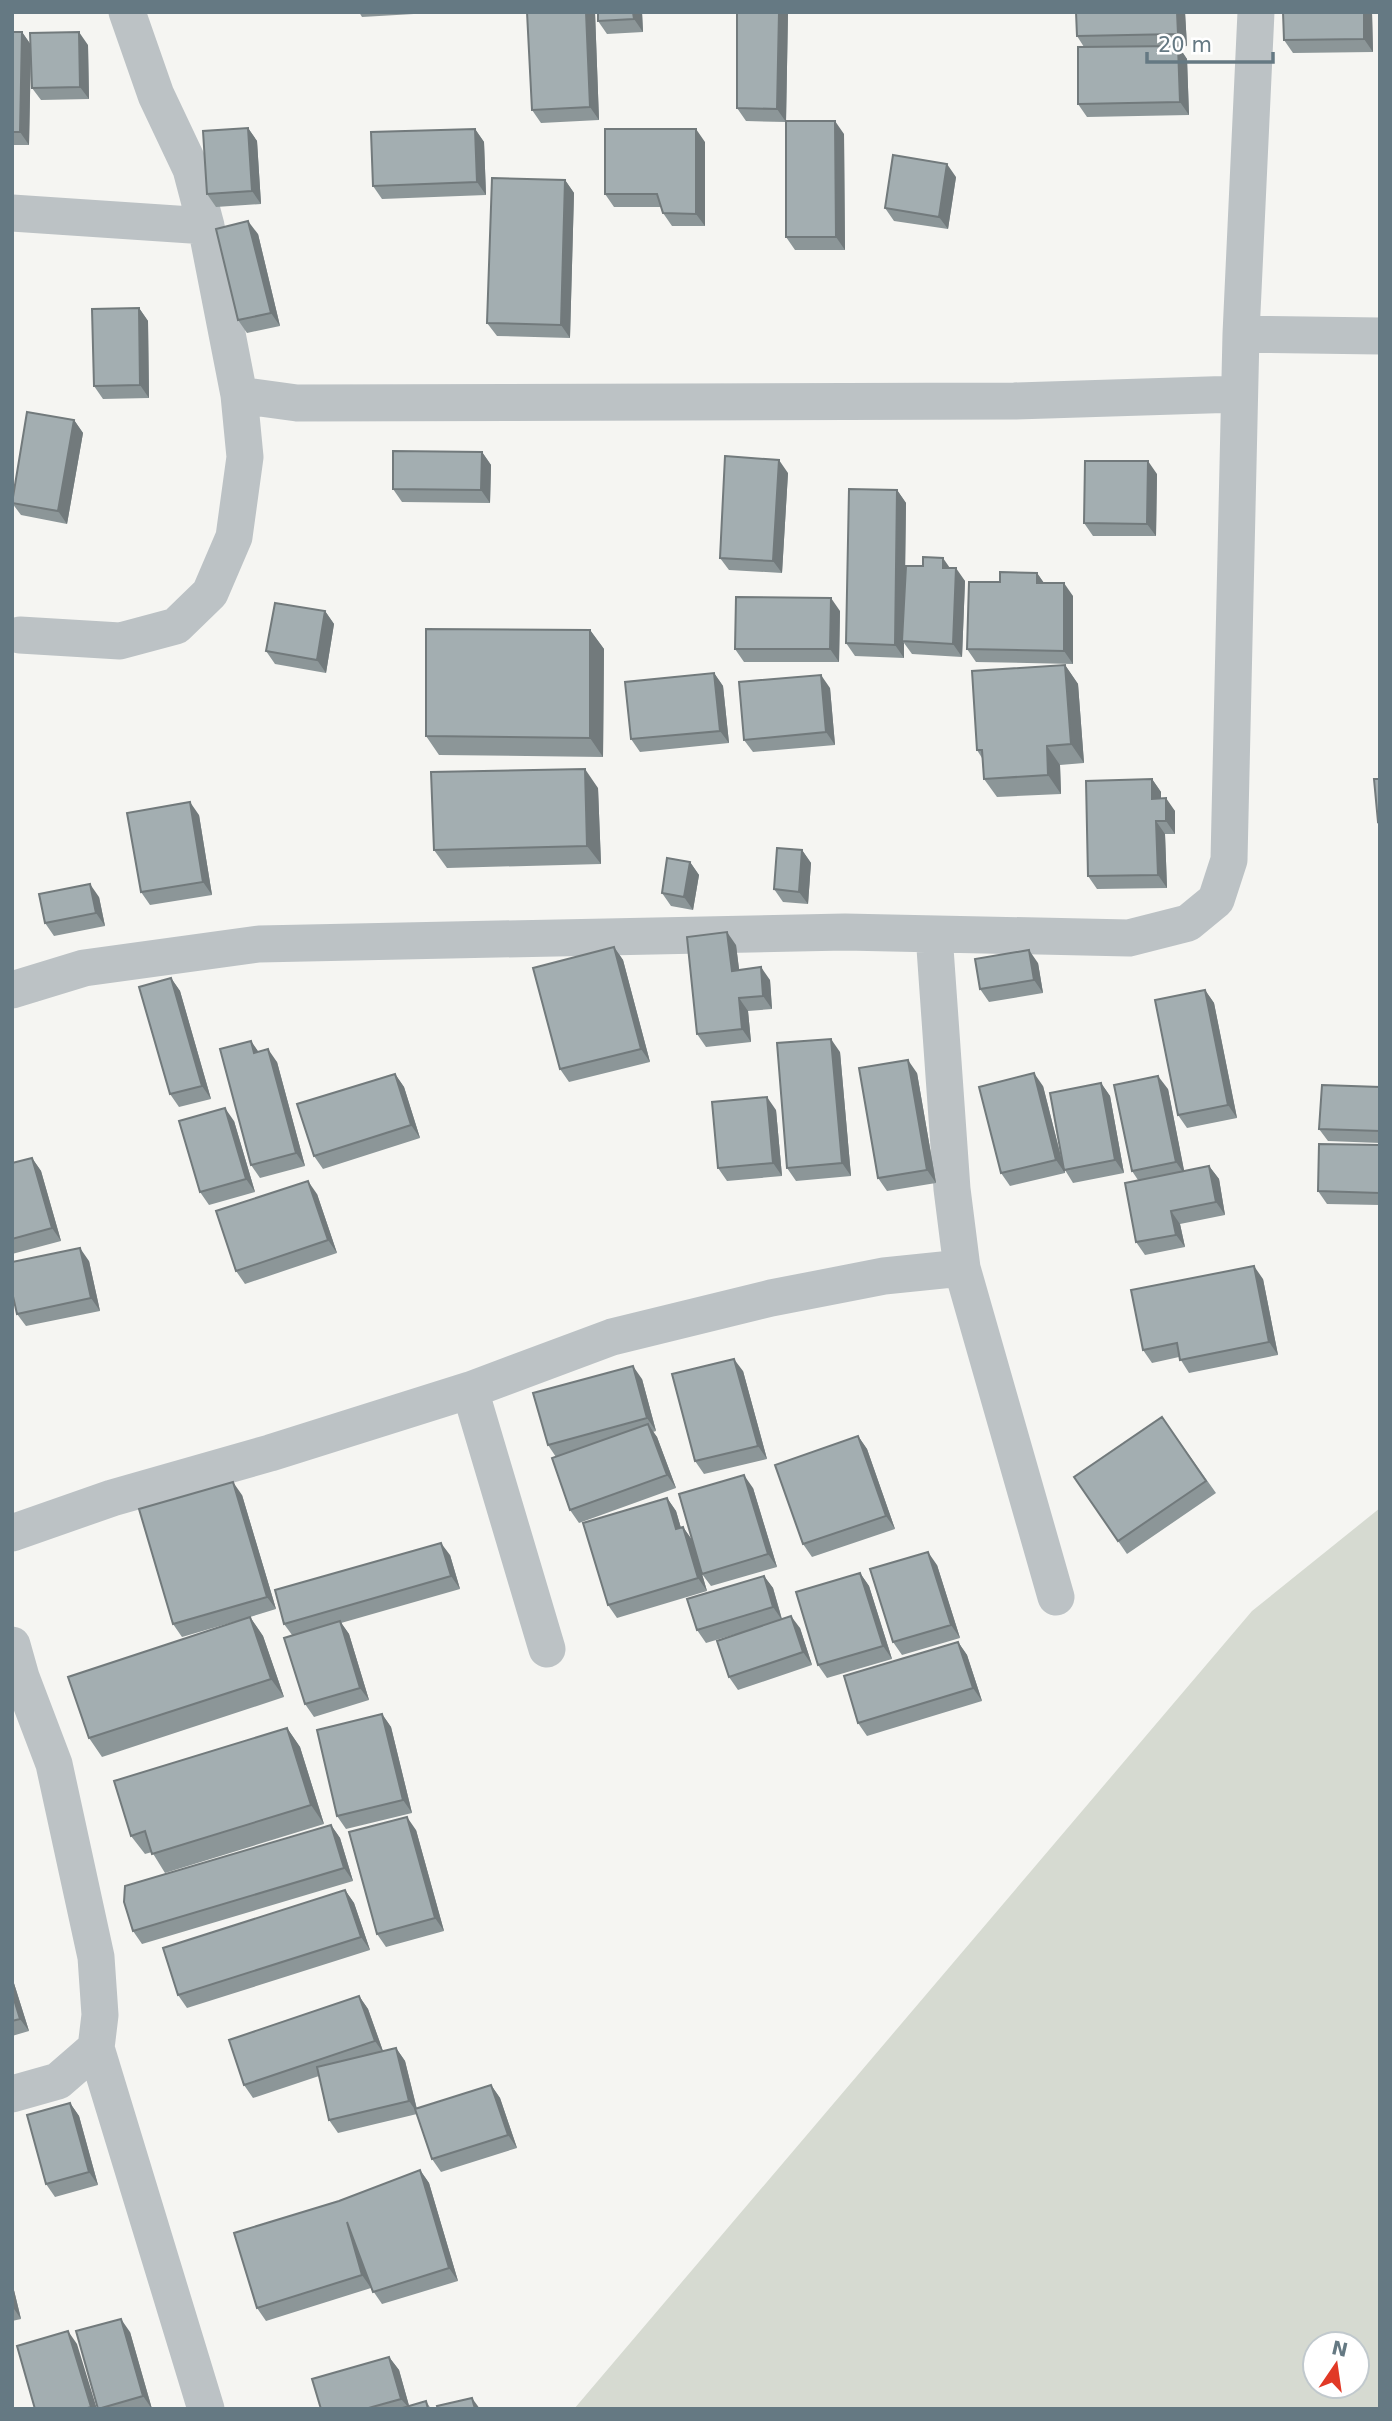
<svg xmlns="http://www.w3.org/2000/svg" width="1392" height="2421" viewBox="0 0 1392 2421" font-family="'DejaVu Sans',sans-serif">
	<rect width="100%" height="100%" fill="#f5f5f2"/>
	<path fill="#d6dad1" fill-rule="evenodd" d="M1380,1508V2409H574L1252,1611ZM1315,2344H1357V2386H1315Z"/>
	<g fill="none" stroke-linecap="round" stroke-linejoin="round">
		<path stroke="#bcc2c5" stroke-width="37" d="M12,213L206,226
			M1241,334L1380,336
			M239,395L297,403L1014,401L1239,394
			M20,635L120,641L176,626L210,593L234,537L245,457L239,395L206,226L191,169L156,95L127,12
			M12,990L84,968L259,944L845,932L1129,938L1188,923L1216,900L1229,860L1241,334L1256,12
			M962,1268L1056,1597
			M470,1390L547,1649
			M12,1533L112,1498L270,1453L470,1390L612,1337L771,1298L884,1276L962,1268L952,1189L934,934
			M12,1645L21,1677L54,1764L96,1957L100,2015L96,2048L58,2081L12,2094
			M96,2048L206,2409"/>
	</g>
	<path fill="#8c9698" d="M359,12H431V13L362,17Z
		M527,12H595L599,120L541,123L532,110Z
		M642,12L643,32L607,34L598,21Z
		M788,12L786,121L844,134L845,250H795L786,237V122L746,121L737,108Z
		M1185,12L1187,46L1179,47L1187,59L1189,115L1087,117L1078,104L1084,47L1077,36Z
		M1372,12L1373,52L1293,53L1284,40Z
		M12,32H22L31,45H88L89,99L41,100L32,88L31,49L29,145H12Z
		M248,128L257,141L261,204L216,207L207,194Z
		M475,129L484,142L486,195L382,199L373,186Z
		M705,142V226H672L663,213L661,207H614L605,194Z
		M956,177L948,229L894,221L885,208Z
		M565,180L574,193L570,338L497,336L487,323Z
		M258,234L280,326L247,333L238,320Z
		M139,308L148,321L149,398L103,399L94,386Z
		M74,420L83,433L67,524L21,515L12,503Z
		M482,452L491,465L490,503L402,502L393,489Z
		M788,473L782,573L729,570L720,558Z
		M1157,474L1156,536H1093L1084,523Z
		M897,490L906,503L905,577L923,566L950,568L965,581L962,657L912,654L904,643V658L855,656L846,643Z
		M1037,573L1044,583L1073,596V664L976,662L967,649L1000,582Z
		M325,611L334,624L326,673L275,664L266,651Z
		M840,611L839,662H744L735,649Z
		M590,630L604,649L603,757L439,755L426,736Z
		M1065,665L1078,684L1084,763L1060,765L1061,794L997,797L984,779L982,758L977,750Z
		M714,673L723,686L729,743L640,752L631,739Z
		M830,688L835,745L753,752L744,740Z
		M1152,779L1161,792V799L1175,811V834H1165L1167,888L1097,889L1088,876Z
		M598,788L601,864L447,868L434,850Z
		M199,815L212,895L150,905L141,892Z
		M802,850L811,863L808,904L783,902L774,889Z
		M690,862L699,875L693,910L671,906L662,893Z
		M99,897L105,926L54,936L45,923Z
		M736,945L739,970L770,980L772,1009L748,1011L751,1042L706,1047L697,1034Z
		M614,947L623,960L650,1062L569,1082L560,1069Z
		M1038,963L1043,993L989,1002L980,989Z
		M171,978L180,991L211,1099L179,1107L170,1094Z
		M1205,990L1214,1003L1237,1118L1187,1128L1178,1115Z
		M251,1041L258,1052L277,1062L305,1166L260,1178L251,1165Z
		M840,1052L851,1176L796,1181L787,1168Z
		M917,1073L936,1183L887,1191L878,1178Z
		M395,1074L404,1087L420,1138L323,1169L314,1156Z
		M1101,1083L1110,1096L1124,1173L1073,1183L1065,1170V1173L1010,1186L1001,1173L1043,1086L1064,1168Z
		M1380,1087V1143L1328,1141L1319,1129Z
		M1168,1089L1184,1171L1209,1166L1219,1179L1225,1215L1180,1224L1185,1247L1145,1255L1136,1242L1138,1180L1132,1171Z
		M776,1110L782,1176L727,1181L718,1168Z
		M234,1121L255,1192L209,1205L200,1192Z
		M1380,1145V1205L1327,1204L1318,1191Z
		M32,1158L41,1171L61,1241L12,1254V1163Z
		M317,1194L337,1253L245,1284L236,1271Z
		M89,1261L100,1311L26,1326L17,1314Z
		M1263,1279L1278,1355L1189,1373L1179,1357L1152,1363L1143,1350Z
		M743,1371L767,1459L704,1474L695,1461Z
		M642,1379L656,1431L653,1432L657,1437L676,1488L579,1523L570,1510L556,1457L548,1445Z
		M1162,1417L1216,1493L1127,1554L1074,1477Z
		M858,1436L867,1449L895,1529L812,1557L803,1544Z
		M753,1488L777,1567L711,1586L702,1574Z
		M242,1495L276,1609L250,1617L263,1636L284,1697L102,1757L89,1738L247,1618L182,1637L173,1624Z
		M667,1498L676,1511L681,1528L683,1527L692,1540L707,1591L617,1618L608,1605Z
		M450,1555L460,1589L341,1623L349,1634L369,1700L314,1717L305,1704L292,1635L284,1624Z
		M937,1565L960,1638L902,1655L893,1642Z
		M860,1573L869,1586L892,1659L827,1678L818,1665Z
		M764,1576L773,1588L782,1619L800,1628L812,1665L738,1690L729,1677L736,1634L706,1643L697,1630Z
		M958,1642L967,1655L982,1701L867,1736L858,1723Z
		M382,1714L391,1727L412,1813L346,1829L337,1816Z
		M287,1728L300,1747L324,1824L165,1873L152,1852L145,1854L131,1836Z
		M331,1825L340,1838L353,1881L142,1944L133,1931Z
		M416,1830L444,1931L386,1947L377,1934Z
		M345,1890L354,1903L370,1950L187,2008L178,1995Z
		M12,1977L29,2031L12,2036Z
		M359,1996L368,2009L383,2051L396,2048L405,2061L417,2109L491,2085L500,2098L517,2148L441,2172L432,2159L417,2114L338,2133L329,2120L319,2076L253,2098L244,2085Z
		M70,2103L79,2116L98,2185L55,2197L46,2184Z
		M420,2170L429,2183L458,2281L382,2304L371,2288L266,2321L257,2308L339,2201Z
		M12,2282L21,2319L12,2321Z
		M130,2332L152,2409H98Z
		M389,2357L399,2370L409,2406L426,2401L431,2409H321Z"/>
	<path fill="#727a7c" d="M586,12H595L599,120L590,107Z
		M633,12H642L643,32L634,19Z
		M779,12H788L786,122L777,109Z
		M1177,12H1185L1187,46L1178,34Z
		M1364,12H1372L1373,52L1364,39Z
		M22,32L31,45L29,145L20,132Z
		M79,32L88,45L89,99L80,87Z
		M1178,46L1187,59L1189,115L1180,102Z
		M835,121L844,134L845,250L836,237Z
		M248,128L257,141L261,204L252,191Z
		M475,129L484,142L486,195L477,182Z
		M696,129L705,142V226L696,214Z
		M947,164L956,177L948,229L939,217Z
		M565,180L574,193L570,338L561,325Z
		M248,221L258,234L280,326L271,313Z
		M139,308L148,321L149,398L140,385Z
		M74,420L83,433L67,524L58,511Z
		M482,452L491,465L490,503L481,490Z
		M779,460L788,473L782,573L773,561Z
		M1148,461L1157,474L1156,536L1147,524Z
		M897,490L906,503L904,641H902L904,643V658L895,645Z
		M943,558L952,571L943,568Z
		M956,568L965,581L962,657L953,644Z
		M1037,573L1046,586L1037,583Z
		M1064,583L1073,596V664L1064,651Z
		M831,598L840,611L839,662L830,649Z
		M325,611L334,624L326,673L317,660Z
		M590,630L604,649L603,757L590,738Z
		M1065,665L1078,684L1084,763L1071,744Z
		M714,673L723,686L729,743L720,731Z
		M821,675L830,688L835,745L826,732Z
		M1047,746L1060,765L1061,794L1048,775Z
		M585,769L598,788L601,864L587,846Z
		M1152,779L1161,792V812L1152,799Z
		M1166,798L1175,811V834L1166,821Z
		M190,802L199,815L212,895L203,882Z
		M1156,821L1165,834L1167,888L1158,875Z
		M802,850L811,863L808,904L799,892Z
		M690,862L699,875L693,910L684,897Z
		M90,884L99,897L105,926L96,913Z
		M727,932L736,945L741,984L732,971Z
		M614,947L623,960L650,1062L641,1049Z
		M1029,950L1038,963L1043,993L1034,980Z
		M761,967L770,980L772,1009L763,996Z
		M171,978L180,991L211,1099L202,1086Z
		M1205,990L1214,1003L1237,1118L1228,1105Z
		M739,998L748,1011L751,1042L742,1029Z
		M831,1039L840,1052L851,1176L842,1163Z
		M251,1041L260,1054L254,1053Z
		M268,1049L277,1062L305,1166L296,1153Z
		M908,1060L917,1073L936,1183L927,1170Z
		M1034,1073L1043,1086L1065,1173L1056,1160Z
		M395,1074L404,1087L420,1138L411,1125Z
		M1158,1076L1168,1089L1185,1175L1176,1162Z
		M1101,1083L1110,1096L1124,1173L1115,1160Z
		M767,1097L776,1110L782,1176L773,1163Z
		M225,1108L234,1121L255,1192L246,1179Z
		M32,1158L41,1171L61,1241L52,1228Z
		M1209,1166L1219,1179L1225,1215L1216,1202Z
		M308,1181L317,1194L337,1253L328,1240Z
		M1171,1211L1180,1224L1185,1247L1176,1235Z
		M80,1248L89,1261L100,1311L91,1298Z
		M1254,1266L1263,1279L1278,1355L1269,1342Z
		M734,1359L743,1371L767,1459L758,1446Z
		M633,1366L642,1379L656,1431L647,1418Z
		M648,1424L657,1437L676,1488L667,1475Z
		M858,1436L867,1449L895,1529L886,1516Z
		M744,1475L753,1488L777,1567L768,1554Z
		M233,1482L242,1495L276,1609L267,1597Z
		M667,1498L676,1511L685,1542L676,1529Z
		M683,1527L692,1540L707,1591L698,1578Z
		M441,1543L450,1555L460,1589L451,1576Z
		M928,1552L937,1565L960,1638L951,1625Z
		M860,1573L869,1586L892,1659L883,1646Z
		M764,1576L773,1588L782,1620L773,1607Z
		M791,1616L800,1628L812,1665L803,1652Z
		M250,1617L263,1636L284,1697L271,1679Z
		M340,1621L349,1634L369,1700L360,1688Z
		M958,1642L967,1655L982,1701L973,1688Z
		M382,1714L391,1727L412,1813L403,1800Z
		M287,1728L300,1747L324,1824L311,1805Z
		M407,1817L416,1830L444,1931L435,1918Z
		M331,1825L340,1838L353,1881L344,1868Z
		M345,1890L354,1903L370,1950L361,1937Z
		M12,1977L29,2031L20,2019L12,1993Z
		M359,1996L368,2009L384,2054L375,2041Z
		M396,2048L405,2061L418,2114L409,2101Z
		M491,2085L500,2098L517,2148L508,2135Z
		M70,2103L79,2116L98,2185L89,2172Z
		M420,2170L429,2183L458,2281L449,2268Z
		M347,2222L371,2288L362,2275Z
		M12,2282L21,2319L12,2306Z
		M121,2319L130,2332L152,2409L143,2396Z
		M68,2331L77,2344L97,2409H93L91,2407Z
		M389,2357L399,2370L410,2409L401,2399Z
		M472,2398L480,2409H475Z"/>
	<path fill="#a3aeb1" stroke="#727a7c" stroke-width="2" d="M527,12H586L590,107L532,110Z
		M598,12H633L634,19L598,21Z
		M737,12H779L777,109L737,108Z
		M1076,12H1177L1178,34L1077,36Z
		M1283,12H1364V39L1284,40Z
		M12,32H22L20,132H12Z
		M79,32L80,87L32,88L30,33Z
		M1178,46L1180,102L1078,104V47Z
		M786,121H835L836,237H786Z
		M248,128L252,191L207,194L203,131Z
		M475,129L477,182L373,186L371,132Z
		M605,129H696V214L663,213L657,194H605Z
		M893,155L947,164L939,217L885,208Z
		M492,178L565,180L561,325L487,323Z
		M248,221L271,313L238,320L216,229Z
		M139,308L140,385L94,386L92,309Z
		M27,412L74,420L58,511L12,503Z
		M393,451L482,452L481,490L393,489Z
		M725,456L779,460L773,561L720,558Z
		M1085,461H1148L1147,524L1084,523Z
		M849,489L897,490L895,645L846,643Z
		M923,557L943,558V568H956L953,644L902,641L906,566H923Z
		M1000,572L1037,573V583H1064V651L967,649L969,582H1000Z
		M736,597L831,598L830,649H735Z
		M275,603L325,611L317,660L266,651Z
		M426,629L590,630V738L426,736Z
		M1065,665L1071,744L1047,746L1048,775L984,779L982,750H977L972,671Z
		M714,673L720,731L631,739L625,682Z
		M821,675L826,732L744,740L739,682Z
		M585,769L587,846L434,850L431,772Z
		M1152,779V799L1166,798V821H1156L1158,875L1088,876L1086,781Z
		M1374,779H1380V821L1378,822Z
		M190,802L203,882L141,892L127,813Z
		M777,848L802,850L799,892L774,889Z
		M667,858L690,862L684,897L662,893Z
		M90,884L96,913L45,923L39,894Z
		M727,932L732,971L761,967L763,996L739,998L742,1029L697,1034L687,937Z
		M614,947L641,1049L560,1069L533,968Z
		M1029,950L1034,980L980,989L975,959Z
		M171,978L202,1086L170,1094L139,987Z
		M1205,990L1228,1105L1178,1115L1155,1000Z
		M831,1039L842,1163L787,1168L777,1043Z
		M251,1041L254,1053L268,1049L296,1153L251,1165L220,1049Z
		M908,1060L927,1170L878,1178L859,1068Z
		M1034,1073L1056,1160L1001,1173L979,1087Z
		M395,1074L411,1125L314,1156L297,1104Z
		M1158,1076L1176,1162L1132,1171L1114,1085Z
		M1101,1083L1115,1160L1064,1170L1050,1093Z
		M1322,1085L1380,1087V1131L1319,1129Z
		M767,1097L773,1163L718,1168L712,1102Z
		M225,1108L246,1179L200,1192L179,1121Z
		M1319,1144L1380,1145V1193L1318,1191Z
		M32,1158L52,1228L12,1239V1163Z
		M1209,1166L1216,1202L1171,1211L1176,1235L1136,1242L1125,1183Z
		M308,1181L328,1240L236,1271L216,1211Z
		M80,1248L91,1298L17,1314L12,1292V1262Z
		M1254,1266L1269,1342L1180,1360L1177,1343L1143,1350L1131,1290Z
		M734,1359L758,1446L695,1461L672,1374Z
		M633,1366L647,1418L548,1445L533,1393Z
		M1162,1417L1206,1481L1118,1541L1074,1477Z
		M648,1424L667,1475L570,1510L552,1458Z
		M858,1436L886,1516L803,1544L775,1465Z
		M744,1475L768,1554L702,1574L679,1494Z
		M233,1482L267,1597L173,1624L139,1509Z
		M667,1498L676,1529L683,1527L698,1578L608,1605L583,1523Z
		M441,1543L451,1576L284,1624L275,1590Z
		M928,1552L951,1625L893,1642L870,1569Z
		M860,1573L883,1646L818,1665L796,1592Z
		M764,1576L773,1607L697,1630L687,1599Z
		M791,1616L803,1652L729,1677L717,1641Z
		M250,1617L271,1679L89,1738L68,1677Z
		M340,1621L360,1688L305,1704L284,1638Z
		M958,1642L973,1688L858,1723L844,1676Z
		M382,1714L403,1800L337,1816L317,1730Z
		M287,1728L311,1805L152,1854L145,1831L131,1836L114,1781Z
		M407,1817L435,1918L377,1934L349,1832Z
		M331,1825L344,1868L133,1931L124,1902L125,1886Z
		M345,1890L361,1937L178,1995L163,1948Z
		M12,1993L20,2019L12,2021Z
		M359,1996L375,2041L244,2085L229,2040Z
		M396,2048L409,2101L329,2120L317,2067Z
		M491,2085L508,2135L432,2159L415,2109Z
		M70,2103L89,2172L46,2184L27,2115Z
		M420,2170L449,2268L373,2292L347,2222L362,2275L257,2308L234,2233L339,2201Z
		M121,2319L143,2396L98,2409L76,2331Z
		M68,2331L91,2407L84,2409H35L17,2346Z
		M389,2357L401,2399L365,2409H321L312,2379Z
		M472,2398L475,2409H438L437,2406Z
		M426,2401L428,2409H399Z"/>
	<rect width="1392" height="2421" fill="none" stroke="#657983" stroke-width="28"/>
	<g transform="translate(1336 2365) rotate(13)"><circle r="33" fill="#ffffff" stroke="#c1c9cd" stroke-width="2"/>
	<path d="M0-5L12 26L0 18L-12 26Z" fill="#e13926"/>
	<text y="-10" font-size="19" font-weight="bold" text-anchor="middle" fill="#657983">N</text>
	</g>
	<path d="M1147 52v10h126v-10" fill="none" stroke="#657983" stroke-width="3.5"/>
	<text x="1158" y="52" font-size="21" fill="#657983" stroke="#ffffff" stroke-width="5" paint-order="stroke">20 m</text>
</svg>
